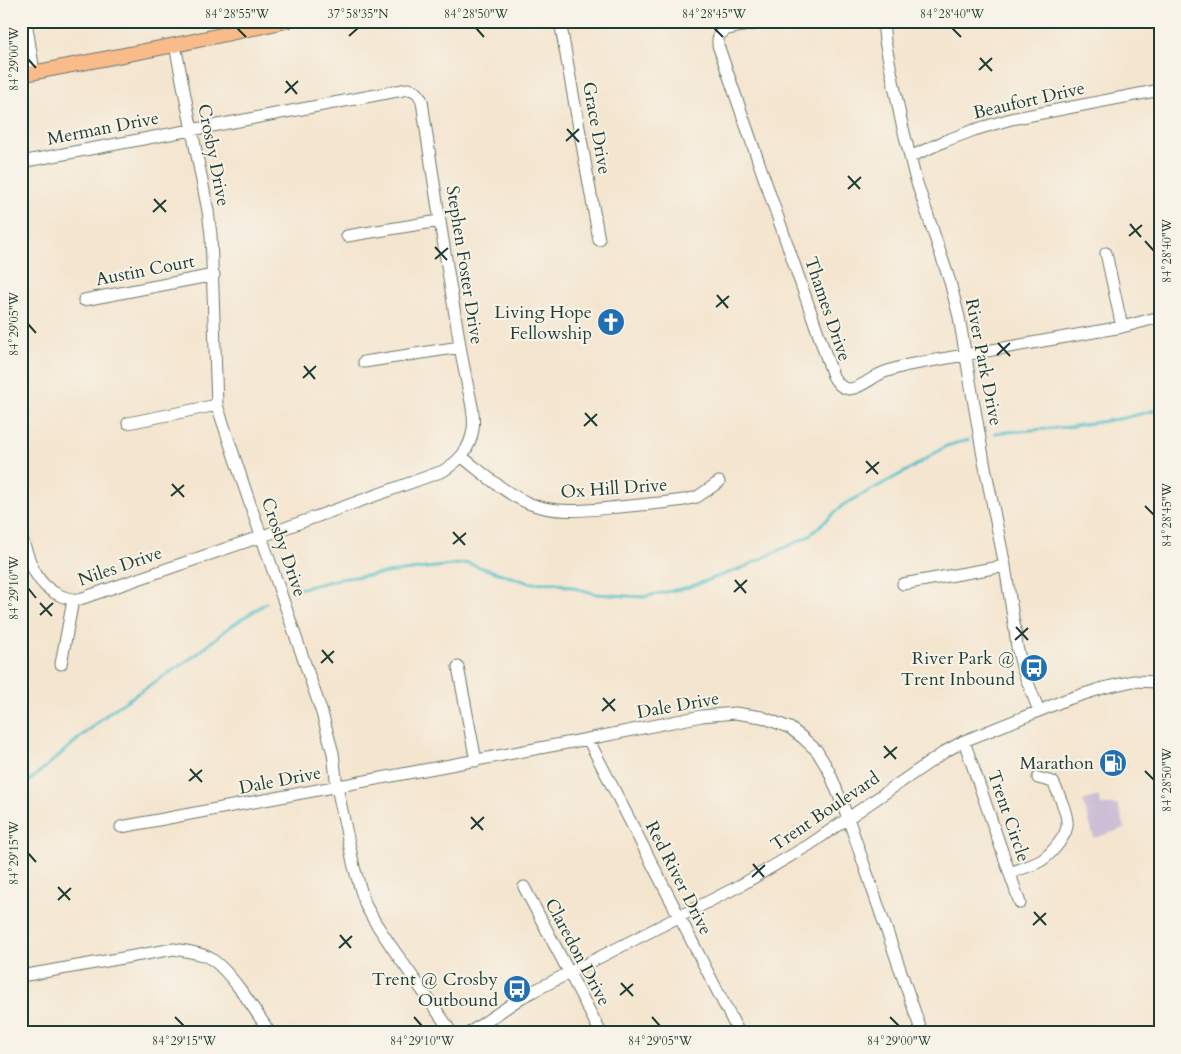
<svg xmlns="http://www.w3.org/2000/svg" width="1181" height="1054" viewBox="0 0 1181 1054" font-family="Cardo,serif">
	<rect width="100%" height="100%" fill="#f7f3e8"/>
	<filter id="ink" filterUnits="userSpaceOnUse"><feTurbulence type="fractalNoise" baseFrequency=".02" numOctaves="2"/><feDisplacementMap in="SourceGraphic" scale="10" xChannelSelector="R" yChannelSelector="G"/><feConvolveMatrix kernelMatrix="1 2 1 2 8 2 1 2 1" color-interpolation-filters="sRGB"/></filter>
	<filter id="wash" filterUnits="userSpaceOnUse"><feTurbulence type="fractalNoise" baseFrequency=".0096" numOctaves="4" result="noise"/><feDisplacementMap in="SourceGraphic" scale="20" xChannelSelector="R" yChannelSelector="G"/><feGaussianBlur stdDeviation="1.12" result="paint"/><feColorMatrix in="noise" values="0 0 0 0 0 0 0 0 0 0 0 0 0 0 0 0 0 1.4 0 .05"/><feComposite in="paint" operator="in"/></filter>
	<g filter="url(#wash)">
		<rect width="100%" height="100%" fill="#f4e5cf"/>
		<path fill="#ccbed4" d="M1098,796L1101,805H1118L1125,828L1094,838L1083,801Z"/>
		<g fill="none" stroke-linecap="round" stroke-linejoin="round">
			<path stroke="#52bfc9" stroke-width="3" d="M995,433L1068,427L1124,418L1160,409
				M299,589L339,579L467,563L530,583H556L596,594L643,597L689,587L742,568L809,536L843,505L910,469L946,446L968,440
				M21,788L111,711L196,655L227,629L266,603"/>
		</g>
	</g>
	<g filter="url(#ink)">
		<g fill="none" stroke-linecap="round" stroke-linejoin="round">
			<g stroke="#6a786a" stroke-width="13">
				<path id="minor" d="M26,21L34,72
					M560,21L599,240
					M768,21L727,29L719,35L718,40V45L833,376C846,400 861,385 878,375C887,370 898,368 908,365L1122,327L1160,317
					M883,21L885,41L901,120L915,177L950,282L959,317L984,462L1005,566L1015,630L1017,647L1023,670L1039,711
					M175,45L208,211L211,235L217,405L246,492L322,713L333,753L337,787L354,867L362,894L366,906L375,922L391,946L446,1024L451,1033
					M910,157L945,141L974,130L1011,119L1160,90
					M21,162L408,89C416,90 419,94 422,101C433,181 446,260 459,339C461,355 465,372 468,388C471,401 475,416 473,429C470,450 459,461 443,471L274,532L80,599C72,600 65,598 57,594C34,583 29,558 21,536
					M347,236L439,221
					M1106,253L1122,327
					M84,300L214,275
					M364,362L460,347
					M128,423L217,405
					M462,457C483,473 503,492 528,503C557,515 589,510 619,507C641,505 663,503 684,500L697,497L719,482
					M903,584L1005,566
					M61,664L73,600
					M458,667L476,761
					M588,739L739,1033
					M964,741L1020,903
					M121,827L588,739L702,716L735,713L762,717L790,728L803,738L817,751L829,771L848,818L922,1033
					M1010,873C1020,869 1034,865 1042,860C1052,853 1069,834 1067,822C1067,812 1057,790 1053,782L1038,778
					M524,887L601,1033
					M21,976L174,949C185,951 197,952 208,957C228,967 257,1013 270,1033
					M469,1033L522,997L741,885L809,845L946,751L964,741L1039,711L1065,700L1103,688L1133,681L1160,682"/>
			</g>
			<g stroke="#6a786a" stroke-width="16">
				<path id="major" d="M21,75L175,45L286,21"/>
			</g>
			<use href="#minor" stroke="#fff" stroke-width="11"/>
			<use href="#major" stroke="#fabb8b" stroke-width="14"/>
		</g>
	</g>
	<path fill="none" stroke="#1f3d34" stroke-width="2" d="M237,28L246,37M476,28L484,37M714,28L723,37M952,28L961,37M349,36L358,28M980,58L992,71M28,59L36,68M979,70L992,58M286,81L297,94M285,93L298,81M567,129L579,142M566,141L579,129M848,176L860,189M848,189L861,177M154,199L166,212M153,212L166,200M1130,224L1141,237M1129,236L1142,225M1145,241L1154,251M435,247L447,260M435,259L448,248M717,295L728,308M716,307L729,296M28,324L36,333M998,343L1010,356M997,355L1010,343M304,366L315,379M303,378L316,366M585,413L597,426M584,426L597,414M866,461L878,474M866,473L879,462M172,484L184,497M171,496L184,485M1145,506L1154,515M453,532L465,545M453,544L466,533M735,580L746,593M28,588L36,598M734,592L747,580M40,603L52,616M40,615L53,603M1016,627L1028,640M1015,640L1028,628M322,650L333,663M321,663L334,651M603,698L615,711M602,711L615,699M884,746L896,759M884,758L897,747M190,769L202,782M1145,771L1154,780M189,781L202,770M471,817L483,830M471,829L484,817M28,853L36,862M753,864L764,877M752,877L765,865M58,887L70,900M58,900L71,888M1034,912L1046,925M1033,925L1046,913M340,935L351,948M339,948L352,936M621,983L633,996M620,995L633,984M175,1017L184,1026M414,1017L422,1026M652,1017L660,1026M890,1017L899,1026"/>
	<defs>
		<g id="church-disc" transform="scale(1.4375)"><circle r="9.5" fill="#1f6fb2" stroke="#f7f3e8"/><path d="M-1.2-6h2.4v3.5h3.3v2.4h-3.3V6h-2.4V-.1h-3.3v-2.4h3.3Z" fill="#fff"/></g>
		<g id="bus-disc" transform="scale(1.4375)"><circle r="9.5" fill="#1f6fb2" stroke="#f7f3e8"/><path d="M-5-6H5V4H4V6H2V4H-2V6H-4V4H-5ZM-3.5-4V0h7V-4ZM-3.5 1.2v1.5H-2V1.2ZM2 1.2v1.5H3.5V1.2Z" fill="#fff"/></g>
		<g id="fuel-disc" transform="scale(1.4375)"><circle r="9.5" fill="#1f6fb2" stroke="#f7f3e8"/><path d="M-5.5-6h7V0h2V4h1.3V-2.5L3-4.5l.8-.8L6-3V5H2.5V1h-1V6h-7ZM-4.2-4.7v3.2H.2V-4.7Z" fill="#fff"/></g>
	</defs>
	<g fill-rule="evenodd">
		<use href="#church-disc" x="611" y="322"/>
		<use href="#bus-disc" x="1034" y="668"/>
		<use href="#fuel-disc" x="1113" y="763"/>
		<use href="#bus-disc" x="517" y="989"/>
	</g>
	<g text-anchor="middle" stroke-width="4" stroke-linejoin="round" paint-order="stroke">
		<g font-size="18" fill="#1f3d34" stroke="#f7f3e8">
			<text transform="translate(1029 100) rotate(-13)" y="6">Beaufort Drive</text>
			<text transform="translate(103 128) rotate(-11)" y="6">Merman Drive</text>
			<text transform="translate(597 128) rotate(80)" y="6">Grace Drive</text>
			<text transform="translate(214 155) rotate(79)" y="6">Crosby Drive</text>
			<text transform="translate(465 265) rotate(81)" y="6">Stephen Foster Drive</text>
			<text transform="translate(145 270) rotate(-11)" y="6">Austin Court</text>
			<text transform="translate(828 309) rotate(71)" y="6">Thames Drive</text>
			<text transform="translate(984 362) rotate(79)" y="6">River Park Drive</text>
			<text transform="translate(614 488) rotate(-4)" y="6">Ox Hill Drive</text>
			<text transform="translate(284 547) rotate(71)" y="6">Crosby Drive</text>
			<text transform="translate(120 566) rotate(-19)" y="6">Niles Drive</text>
			<text transform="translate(678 705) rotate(-10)" y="6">Dale Drive</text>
			<text transform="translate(280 780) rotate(-11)" y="6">Dale Drive</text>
			<text transform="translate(825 811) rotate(-34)" y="6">Trent Boulevard</text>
			<text transform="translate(1009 816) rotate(71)" y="6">Trent Circle</text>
			<text transform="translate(679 878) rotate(63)" y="6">Red River Drive</text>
			<text transform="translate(578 952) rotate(62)" y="6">Claredon Drive</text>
		</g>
		<g font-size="18" fill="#1f3d34" stroke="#f7f3e8" text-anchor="end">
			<text x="592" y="318">Living Hope<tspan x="592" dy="21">Fellowship</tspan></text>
			<text x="1015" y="664">River Park @<tspan x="1015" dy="21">Trent Inbound</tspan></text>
			<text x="1094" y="769">Marathon</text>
			<text x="498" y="985">Trent @ Crosby<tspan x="498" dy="21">Outbound</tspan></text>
		</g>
	</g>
	<rect width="1181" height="1054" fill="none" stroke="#f7f3e8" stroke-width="55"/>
	<rect x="28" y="28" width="1126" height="998" fill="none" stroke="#1f3d34" stroke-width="2"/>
	<g font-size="12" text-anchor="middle" fill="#1f3d34">
		<text x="237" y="18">84°28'55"W</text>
		<text x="358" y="18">37°58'35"N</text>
		<text x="476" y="18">84°28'50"W</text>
		<text x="714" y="18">84°28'45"W</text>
		<text x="952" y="18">84°28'40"W</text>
		<text transform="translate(14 59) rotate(-90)" y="4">84°29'00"W</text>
		<text transform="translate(1167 251) rotate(-90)" y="4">84°28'40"W</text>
		<text transform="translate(14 324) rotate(-90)" y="4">84°29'05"W</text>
		<text transform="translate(1167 515) rotate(-90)" y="4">84°28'45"W</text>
		<text transform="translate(14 588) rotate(-90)" y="4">84°29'10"W</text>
		<text transform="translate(1167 780) rotate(-90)" y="4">84°28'50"W</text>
		<text transform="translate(14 853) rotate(-90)" y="4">84°29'15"W</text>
		<text x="184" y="1045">84°29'15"W</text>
		<text x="422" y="1045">84°29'10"W</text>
		<text x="660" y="1045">84°29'05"W</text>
		<text x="899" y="1045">84°29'00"W</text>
	</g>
</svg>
